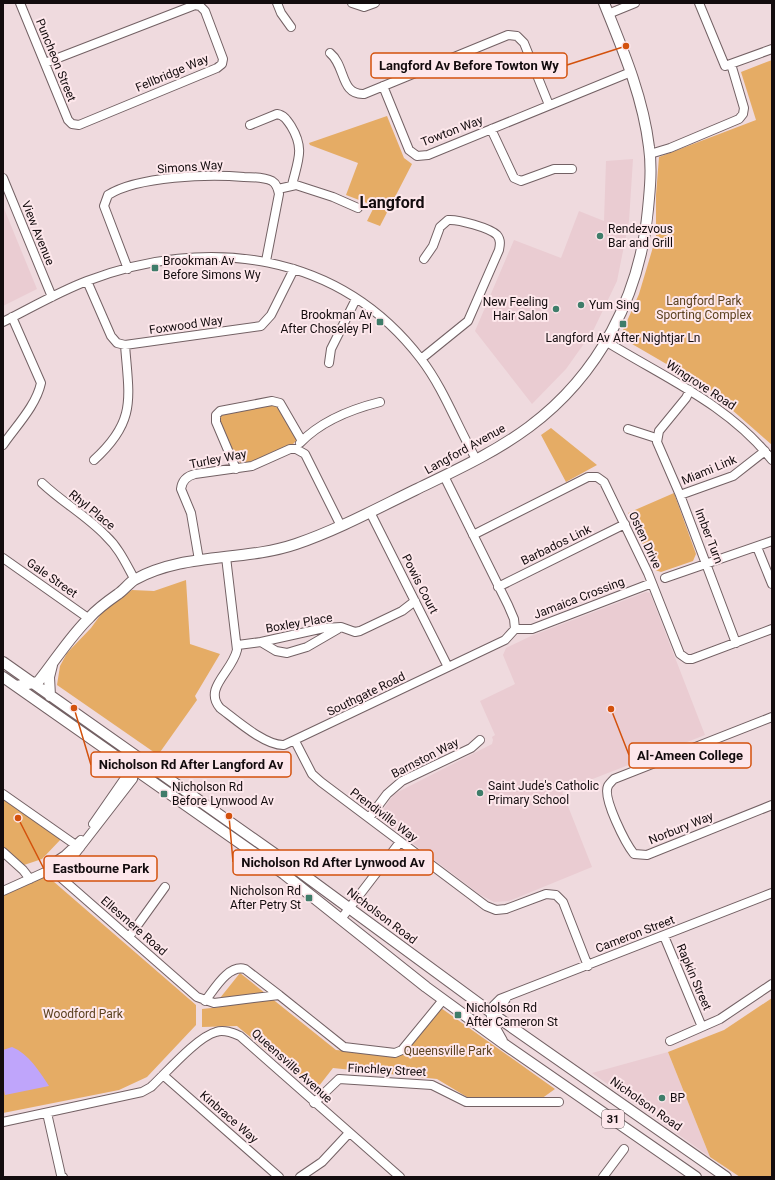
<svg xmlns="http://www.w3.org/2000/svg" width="775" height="1180" viewBox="0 0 775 1180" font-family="Roboto,sans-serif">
	<rect width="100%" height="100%" fill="#efdade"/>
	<path fill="#eaccd2" d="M633,159L629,221L617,281L593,331L566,369L532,404L475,331L514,240L561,258L579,211L604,221L606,161Z
		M3,206L37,289L3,306Z
		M646,592L650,593L705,735L562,791L592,867L509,901L494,902L479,894L381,819L380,814L394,794L492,744L493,740L492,737L495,735L480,701L515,684L503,655L506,648L531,636Z
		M668,1052L710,1157L592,1073Z"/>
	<path fill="#e5ac65" d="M772,60V445L706,387L620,337L639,294L656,237V195L659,157L756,120L741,72Z
		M387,116L404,158L412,164L380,226L367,221L373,209L367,203L346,195L358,163L310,145L309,143Z
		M273,405H278L297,440L293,444L253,461L242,464L236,458L217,420L219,413Z
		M551,428L597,465L566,482L541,435Z
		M674,493L696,554L693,561L661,572L655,570L628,513Z
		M186,580L190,644L220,654L195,696L197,700L158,755L57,685L60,666L67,653L91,628L104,610L132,590L154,591Z
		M3,797L62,838L42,859L24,865L3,846Z
		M46,875L196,1005V1025L147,1077L119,1090L3,1113V892Z
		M240,973L336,1050L399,1056L441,1008L555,1089L541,1099L467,1097L437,1079L333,1068L315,1091L237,1026L202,1027V1009L220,1007V998Z
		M772,998V1177H740L710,1157L668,1052L724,1030Z"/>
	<path fill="#bfa5fb" d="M12,1047C29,1054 39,1071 49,1086L5,1095L3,1085V1050Z"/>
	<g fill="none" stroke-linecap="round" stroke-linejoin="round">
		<g stroke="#736164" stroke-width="10">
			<path id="minor" d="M20,3L68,120L72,124L79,125L217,68L222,64L223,59L205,11L200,6L195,5L45,63
				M277,3L281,13L291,27
				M352,3L364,7L375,3
				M699,3L725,66L772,49
				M608,14L635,3
				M330,53C346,66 340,95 364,94L508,35L517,36L524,43L549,105
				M383,86L409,150L417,156L428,155L631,72
				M250,125L277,114C284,115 287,120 291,126C305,149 298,160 292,185
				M491,129L514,178L521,181L554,169H572
				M650,154L670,148L739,119L743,114L744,108L731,64
				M3,178L52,297
				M278,189L296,185L333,197L358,208
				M128,269L104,206L108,195C138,176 209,174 244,177C253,177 264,177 272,181C277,184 278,189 279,194L266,261
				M87,281L111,336L117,343L125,345L261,326L271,315L294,269
				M3,322C31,308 58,292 87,281C207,235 339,252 421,359C444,389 457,426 476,459
				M607,342C665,378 729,405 772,460
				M421,359L468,321L499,250C500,245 501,240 497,235C490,228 458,219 448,220L440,227L433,246L424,259
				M329,363L331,349L356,299
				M690,390L686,398L659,431L657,442L680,495L736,643
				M628,429L656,438
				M300,443C320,422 352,409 380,402
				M3,445C16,426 36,406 41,383L12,317
				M94,460C137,421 129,398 125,345
				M236,469L216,422V415L220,411L272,401L280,403L302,441
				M42,483C62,502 87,516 106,536C119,548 126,564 135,580
				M680,495L733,476L765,451
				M370,512L448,667
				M473,535L588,477H597L604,482L648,573L680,654L687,659H692L772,629
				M757,547L772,584
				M226,557L237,650C232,672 203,688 220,708C235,719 265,746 284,745L505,640L515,629L514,619L508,605L444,476
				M3,558L88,618
				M199,560L191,513L181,489C182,480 187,476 195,474L252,466L290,449H296L305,454L341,526
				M665,578L772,541
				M498,587L625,524
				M515,629H532L652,583
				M261,642L324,628L341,627L355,632L360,631L402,611L415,601
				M238,645L261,642L276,651L287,653L307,647L338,629
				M772,717L614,779C612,781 609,784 608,786C602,798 626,844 634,854L647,855L772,805
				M295,741L312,774L321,782L486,906L496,910L506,909L546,894L556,895L563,902L588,966
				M3,794L80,848
				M369,818L387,794L402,781L471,748L480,740
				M93,824L127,775L135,769L150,766
				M3,852L23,870L30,879
				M52,864L59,876L197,997L214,1003L279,995L344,1047L395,1053L402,1050L443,1000
				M50,865L65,855L81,840
				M3,891L54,868L75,854L133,779L135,764L126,751
				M341,919L400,842
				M664,936L702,1027
				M129,937L165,887
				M507,997L499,1011L492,1013L493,1006L500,999L772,893
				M205,1001C214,990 228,964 245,969L279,995
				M670,1041L720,1019L772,984
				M163,1075L279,1177
				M314,1103L339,1079L432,1085L466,1102H559
				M47,1113L61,1175L63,1177
				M3,1122L142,1092L151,1087C167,1072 197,1037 216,1032C224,1029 233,1033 240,1036L400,1177
				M300,1177L322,1162L349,1133
				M603,1177L624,1149"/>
		</g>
		<g stroke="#736164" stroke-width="12">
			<path id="major" d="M3,662L285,861L500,1019L726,1177
				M3,677L284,874L426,987L504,1044L696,1177
				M17,686L38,682C55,661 70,636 90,617C98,608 108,601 118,594C124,590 128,584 134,580C184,552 243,562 296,544C337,530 376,509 415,490C454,471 494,453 529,427C599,375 640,296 648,209C650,189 652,168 649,147C643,97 623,50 604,3
				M50,696L49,677L52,665
				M492,1013V1023L502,1041"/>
		</g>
		<use href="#minor" stroke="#fff" stroke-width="8"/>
		<use href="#major" stroke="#fff" stroke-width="10"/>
	</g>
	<g fill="#3f7d6a" stroke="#fde7eb" stroke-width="1.5">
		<circle cx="600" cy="236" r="4"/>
		<rect x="151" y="264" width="8" height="8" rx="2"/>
		<circle cx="581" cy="305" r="4"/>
		<circle cx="556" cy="309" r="4"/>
		<rect x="376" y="318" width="8" height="8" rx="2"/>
		<rect x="619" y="320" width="8" height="8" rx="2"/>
		<circle cx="480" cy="793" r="4"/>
		<rect x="160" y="790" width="8" height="8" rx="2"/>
		<rect x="305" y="894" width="8" height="8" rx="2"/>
		<rect x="454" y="1011" width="8" height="8" rx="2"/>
		<circle cx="662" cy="1098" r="4"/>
	</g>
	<g text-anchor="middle" stroke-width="4" stroke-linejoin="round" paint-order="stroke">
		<rect fill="#fde7eb" stroke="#594e50" stroke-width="1" x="602" y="1110" width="22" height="18" rx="3"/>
		<g font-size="11" font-weight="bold" fill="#130c0e">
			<text x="613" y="1123">31</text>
		</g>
		<g font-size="12" fill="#130c0e" stroke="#fde7eb">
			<text transform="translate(56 60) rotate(68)" y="4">Puncheon Street</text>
			<text transform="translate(172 73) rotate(-23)" y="4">Fellbridge Way</text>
			<text transform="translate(452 131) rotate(-21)" y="4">Towton Way</text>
			<text transform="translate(190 167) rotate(-4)" y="4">Simons Way</text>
			<text transform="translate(38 233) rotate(68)" y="4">View Avenue</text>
			<text transform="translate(186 325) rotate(-8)" y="4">Foxwood Way</text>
			<text transform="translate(701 385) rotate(33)" y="4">Wingrove Road</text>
			<text transform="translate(465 449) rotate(-29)" y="4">Langford Avenue</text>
			<text transform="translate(218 459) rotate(-11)" y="4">Turley Way</text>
			<text transform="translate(709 470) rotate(-23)" y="4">Miami Link</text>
			<text transform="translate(92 510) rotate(39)" y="4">Rhyl Place</text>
			<text transform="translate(709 536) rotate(69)" y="4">Imber Turn</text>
			<text transform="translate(645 540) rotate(65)" y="4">Osten Drive</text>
			<text transform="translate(556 545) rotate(-26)" y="4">Barbados Link</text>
			<text transform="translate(52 578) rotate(35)" y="4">Gale Street</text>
			<text transform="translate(420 584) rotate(63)" y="4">Powis Court</text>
			<text transform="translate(579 598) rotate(-21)" y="4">Jamaica Crossing</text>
			<text transform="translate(299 623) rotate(-10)" y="4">Boxley Place</text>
			<text transform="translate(366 694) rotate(-26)" y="4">Southgate Road</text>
			<text transform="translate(425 758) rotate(-27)" y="4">Barnston Way</text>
			<text transform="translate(384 815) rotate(37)" y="4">Prendiville Way</text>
			<text transform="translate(681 828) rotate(-22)" y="4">Norbury Way</text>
			<text transform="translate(382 916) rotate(37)" y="4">Nicholson Road</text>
			<text transform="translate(134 926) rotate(41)" y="4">Ellesmere Road</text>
			<text transform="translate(635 934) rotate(-21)" y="4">Cameron Street</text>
			<text transform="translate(694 977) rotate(67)" y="4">Rapkin Street</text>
			<text transform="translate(292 1066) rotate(42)" y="4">Queensville Avenue</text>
			<text transform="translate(387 1070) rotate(3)" y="4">Finchley Street</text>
			<text transform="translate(646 1104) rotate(35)" y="4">Nicholson Road</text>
			<text transform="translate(229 1117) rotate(41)" y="4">Kinbrace Way</text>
		</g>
		<g font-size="12" fill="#130c0e" stroke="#fde7eb" text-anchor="start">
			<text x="608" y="233">Rendezvous<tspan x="608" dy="14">Bar and Grill</tspan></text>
			<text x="163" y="265">Brookman Av<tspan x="163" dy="14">Before Simons Wy</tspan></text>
			<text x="548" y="306" text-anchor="end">New Feeling<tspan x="548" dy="14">Hair Salon</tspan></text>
			<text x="589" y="309">Yum Sing</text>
			<text x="372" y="319" text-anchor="end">Brookman Av<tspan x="372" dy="14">After Choseley Pl</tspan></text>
			<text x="623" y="342" text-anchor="middle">Langford Av After Nightjar Ln</text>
			<text x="488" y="790">Saint Jude's Catholic<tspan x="488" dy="14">Primary School</tspan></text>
			<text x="172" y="791">Nicholson Rd<tspan x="172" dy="14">Before Lynwood Av</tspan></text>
			<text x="301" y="895" text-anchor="end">Nicholson Rd<tspan x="301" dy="14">After Petry St</tspan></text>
			<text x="466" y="1012">Nicholson Rd<tspan x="466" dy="14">After Cameron St</tspan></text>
			<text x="670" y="1102">BP</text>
		</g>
		<g font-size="12" fill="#5b411f" stroke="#fde7eb">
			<text x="704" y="305">Langford Park<tspan x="704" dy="14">Sporting Complex</tspan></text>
			<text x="83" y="1018">Woodford Park</text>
			<text x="448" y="1055">Queensville Park</text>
		</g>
		<g font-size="16" font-weight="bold" fill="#130c0e" stroke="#fde7eb">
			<text x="392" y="208">Langford</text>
		</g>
	</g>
	<path fill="none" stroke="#d3510c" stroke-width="1.5" d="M626 46L567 65M611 709L629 755M74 708L91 765M229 816L233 862M18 818L44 869"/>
	<g fill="#d3510c" stroke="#fde7eb" stroke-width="1.5">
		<circle cx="626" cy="46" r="4"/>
		<circle cx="611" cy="709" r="4"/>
		<circle cx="74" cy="708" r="4"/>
		<circle cx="229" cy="816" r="4"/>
		<circle cx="18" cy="818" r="4"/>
	</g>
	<g fill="#fde7eb" stroke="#d3510c" stroke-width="1.5">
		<rect x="371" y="53" width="196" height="25" rx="4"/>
		<rect x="629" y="743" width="122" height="25" rx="4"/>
		<rect x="91" y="752" width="200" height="25" rx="4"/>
		<rect x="233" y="850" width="200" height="25" rx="4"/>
		<rect x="44" y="856" width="113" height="25" rx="4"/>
	</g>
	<g font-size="13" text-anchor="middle" font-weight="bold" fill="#130c0e">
		<text x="469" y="70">Langford Av Before Towton Wy</text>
		<text x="690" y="760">Al-Ameen College</text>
		<text x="191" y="769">Nicholson Rd After Langford Av</text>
		<text x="333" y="867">Nicholson Rd After Lynwood Av</text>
		<text x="101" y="873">Eastbourne Park</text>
	</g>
	<rect width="775" height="1180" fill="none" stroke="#130c0e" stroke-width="8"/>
</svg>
